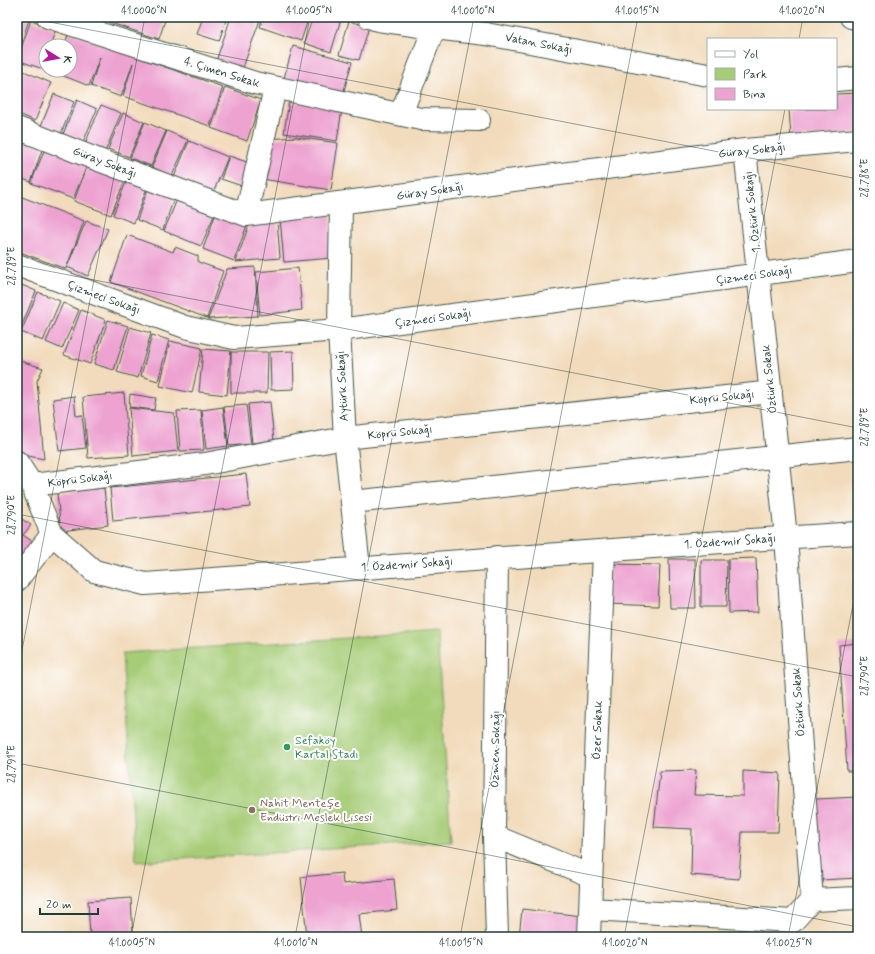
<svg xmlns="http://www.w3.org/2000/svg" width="875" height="954" viewBox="0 0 875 954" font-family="Mynerve,sans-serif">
	<rect width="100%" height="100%" fill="#fff"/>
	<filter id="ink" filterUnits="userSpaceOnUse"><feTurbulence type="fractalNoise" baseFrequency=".025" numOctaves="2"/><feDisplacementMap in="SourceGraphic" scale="8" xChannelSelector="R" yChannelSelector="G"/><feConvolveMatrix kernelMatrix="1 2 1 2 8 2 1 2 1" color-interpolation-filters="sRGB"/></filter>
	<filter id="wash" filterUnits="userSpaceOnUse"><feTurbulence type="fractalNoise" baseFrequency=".012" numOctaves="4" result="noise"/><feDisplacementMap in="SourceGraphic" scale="16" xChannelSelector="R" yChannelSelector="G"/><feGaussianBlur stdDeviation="0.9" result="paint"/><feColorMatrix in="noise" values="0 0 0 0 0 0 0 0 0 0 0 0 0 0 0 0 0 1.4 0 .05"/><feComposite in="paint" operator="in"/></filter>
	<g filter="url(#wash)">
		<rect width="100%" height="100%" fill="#f2dbbc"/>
		<path fill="#a6cc76" stroke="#628455" d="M437,632L451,841L136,862L122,653Z"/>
		<g id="blocks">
			<path fill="#eda2d0" d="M17,17L29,20L17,55Z
				M110,17H166L159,39L108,22Z
				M203,17H227L219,41L197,34Z
				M231,17H261L241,73L215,64Z
				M263,17H309L301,41L260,27Z
				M313,17H335L341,19L331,52L304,43Z
				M31,20L56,29L50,46H46V59L43,69L17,60Z
				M349,21L369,27L359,60L339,55Z
				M69,32L136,57L223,87L210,126L123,96L133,63L121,97L91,86L100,57L89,86L54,72V70H70V46H64Z
				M293,46L352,62L343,94L284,78Z
				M17,68L51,83L35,121L17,113Z
				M225,87L261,100L247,141L211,128Z
				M858,93V133L791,138L789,109H836V94Z
				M54,94L74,102L60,136L40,128Z
				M77,100L97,109L81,147L61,139Z
				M289,101L342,109L337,141L284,133Z
				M101,105L121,113L105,152L85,144Z
				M123,113L144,122L129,157L108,149Z
				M145,122L166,131L151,166L130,158Z
				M167,131L188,140L172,176L152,167Z
				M17,137L43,147L31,182L17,177Z
				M296,137L338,143L331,190L262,179L268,139Z
				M189,141L228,157L211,198L172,182Z
				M46,146L88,163L73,199L31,183Z
				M229,156L253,164L245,187L221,179Z
				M89,162L126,177L111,215L74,201Z
				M128,177L148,185L134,223L113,215Z
				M149,186L175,195L163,230L137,220Z
				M17,195L84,221L66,269L17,251Z
				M178,197L215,213L201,246L164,231Z
				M216,213L247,225L234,261L203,249Z
				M330,215L333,258L284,262L280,219Z
				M277,219L280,258L236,262L250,222Z
				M86,221L108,229L88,276L67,267Z
				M127,235L173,252L175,247L198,256V262L223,271L207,318L111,282Z
				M255,267L258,316L208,319L227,269Z
				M298,268L302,310L260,315L256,272Z
				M17,283L36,291L19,332L17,331Z
				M38,292L60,301L43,341L21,332Z
				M63,303L79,310L62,349L46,342Z
				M81,310L106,320L90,364L64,355Z
				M108,320L128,326L114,370L94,364Z
				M130,327L151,333L138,378L117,372Z
				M152,335L169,340L158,381L141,376Z
				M170,341L202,348L192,393L160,386Z
				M203,349L231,351L227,395L199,392Z
				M293,351L294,389L271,390L270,352Z
				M231,352H268L267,393H231Z
				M17,360L43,368L37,381L44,459L23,455L17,443Z
				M124,393L129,455L88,458L83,397Z
				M130,394L156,398L154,410L129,407Z
				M74,396L76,416L82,415L86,448L59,451L53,399Z
				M270,402L274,441L252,443L248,404Z
				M246,405L251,444L229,446L224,407Z
				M223,407L228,446L206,449L202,410Z
				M129,408L174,413L178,451L133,456Z
				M201,410L204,450L180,451L177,411Z
				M246,474L250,507L113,521L110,488Z
				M104,488L108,525L61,531L57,493Z
				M17,516L31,525L23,535L33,542L19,560L17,558Z
				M756,558L758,612L729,613L728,559Z
				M669,559H695L696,608H670Z
				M701,560H727L726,607H701Z
				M610,564L660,565L658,606L608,604Z
				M858,643V771H847L839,645Z
				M696,770L694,795L743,796V771L780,773L778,832H742L739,879L691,875L692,829L654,827L660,771Z
				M858,797V878L821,880L816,799Z
				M342,873L343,884L394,879L397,910L359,914L362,937H307L301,877Z
				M131,898L133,937H90L88,901Z
				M522,909L582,916L580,937H519Z"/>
		</g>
	</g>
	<g filter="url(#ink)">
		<use href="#blocks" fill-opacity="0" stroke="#3f5548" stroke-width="1"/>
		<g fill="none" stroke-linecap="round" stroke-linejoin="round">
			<g stroke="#3f5548" stroke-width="24">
				<path id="minor" d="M48,17L255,83L421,119L479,120
					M369,17L378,20L434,28L486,34L708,75
					M851,17L858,19
					M836,80L858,78
					M401,114L434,28
					M17,128L96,159L246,215L745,150L858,140
					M341,203L339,330L345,438L359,568
					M246,215L275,88
					M17,265L185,327L234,338L339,330L858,261
					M17,462L32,485L52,534L94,571L145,584C382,566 620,548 858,533
					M32,485L205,464L345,438L771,392
					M352,502L858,448
					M497,557L494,836L497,937
					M17,580L52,534
					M494,836L591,876
					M812,900L858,898
					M591,909L793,921L812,900L786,537L745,150
					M589,937L604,551"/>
			</g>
			<use href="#minor" stroke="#fff" stroke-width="22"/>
		</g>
	</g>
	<path fill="none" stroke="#1f3d34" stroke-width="1" stroke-opacity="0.45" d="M24,17L858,179M799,39L803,17M17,265L858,428M17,514L858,677M17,676L145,17M17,763L858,927M131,937L310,17M295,937L474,17M460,937L638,17M624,937L785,109M788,937L858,579"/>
	<circle fill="#2e9e5b" stroke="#fff" stroke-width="1.5" cx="287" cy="747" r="4"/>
	<circle fill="#8d6e63" stroke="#fff" stroke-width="1.5" cx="252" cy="810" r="4"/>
	<g text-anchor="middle" stroke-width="4" stroke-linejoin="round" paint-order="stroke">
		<g font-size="12" fill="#1f3d34" stroke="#fff">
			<text transform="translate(539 43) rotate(11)" y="4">Vatan Sokağı</text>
			<text transform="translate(222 72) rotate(17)" y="4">4. Çimen Sokak</text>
			<text transform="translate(752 150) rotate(-6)" y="4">Güray Sokağı</text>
			<text transform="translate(105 162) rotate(21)" y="4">Güray Sokağı</text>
			<text transform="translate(430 191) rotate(-8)" y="4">Güray Sokağı</text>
			<text transform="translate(752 212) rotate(-96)" y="4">1. Öztürk Sokağı</text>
			<text transform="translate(754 275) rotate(-8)" y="4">Çizmeci Sokağı</text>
			<text transform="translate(104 297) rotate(20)" y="4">Çizmeci Sokağı</text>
			<text transform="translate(433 318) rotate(-8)" y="4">Çizmeci Sokağı</text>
			<text transform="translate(769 379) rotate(-96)" y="4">Öztürk Sokak</text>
			<text transform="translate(342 386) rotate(-93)" y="4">Aytürk Sokağı</text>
			<text transform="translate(722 397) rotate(-6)" y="4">Köprü Sokağı</text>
			<text transform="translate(400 432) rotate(-6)" y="4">Köprü Sokağı</text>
			<text transform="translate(80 479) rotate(-7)" y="4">Köprü Sokağı</text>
			<text transform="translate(730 541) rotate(-4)" y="4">1. Özdemir Sokağı</text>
			<text transform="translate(407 564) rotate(-4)" y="4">1. Özdemir Sokağı</text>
			<text transform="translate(798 702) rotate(-94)" y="4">Öztürk Sokak</text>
			<text transform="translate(597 730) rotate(-88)" y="4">Özer Sokak</text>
			<text transform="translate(495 749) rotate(-89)" y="4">Özmen Sokağı</text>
		</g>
		<g font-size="12" fill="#27864d" stroke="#fff" text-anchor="start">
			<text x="295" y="744">Sefaköy<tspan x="295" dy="14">Kartal Stadı</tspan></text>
		</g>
		<g font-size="12" fill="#785e54" stroke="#fff" text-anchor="start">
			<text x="260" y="807">Nahit Menteşe<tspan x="260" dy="14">Endüstri Meslek Lisesi</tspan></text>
		</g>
	</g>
	<rect width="875" height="954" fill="none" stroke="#fff" stroke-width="44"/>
	<rect x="707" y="38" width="130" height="72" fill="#ffffff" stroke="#a5b1ae"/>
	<rect x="715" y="51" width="20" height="6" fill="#ffffff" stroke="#a5b1ae"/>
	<text x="743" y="58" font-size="12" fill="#1f3d34">Yol</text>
	<rect x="715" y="68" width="20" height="12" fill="#a6cc76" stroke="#a5b1ae"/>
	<text x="743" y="78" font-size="12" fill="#1f3d34">Park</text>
	<rect x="715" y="88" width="20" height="12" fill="#eda2d0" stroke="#a5b1ae"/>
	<text x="743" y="98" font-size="12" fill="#1f3d34">Bina</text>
	<g transform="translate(58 58) rotate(101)"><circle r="19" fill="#ffffff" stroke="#a5b1ae"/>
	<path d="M0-3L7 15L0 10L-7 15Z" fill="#b5179e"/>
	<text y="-6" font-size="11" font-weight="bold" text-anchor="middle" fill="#1f3d34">K</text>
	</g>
	<path d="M40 908v6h58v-6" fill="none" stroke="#1f3d34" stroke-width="2"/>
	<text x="46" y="908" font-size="12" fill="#1f3d34" stroke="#ffffff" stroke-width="3" paint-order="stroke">20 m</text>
	<rect x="22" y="22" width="831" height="910" fill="none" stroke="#1f3d34" stroke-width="1.5"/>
	<g font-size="10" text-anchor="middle" fill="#1f3d34">
		<text x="144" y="14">41.0000°N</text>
		<text x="309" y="14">41.0005°N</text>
		<text x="473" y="14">41.0010°N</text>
		<text x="637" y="14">41.0015°N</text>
		<text x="802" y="14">41.0020°N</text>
		<text transform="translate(864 178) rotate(-90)" y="4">28.788°E</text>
		<text transform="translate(11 266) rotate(-90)" y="4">28.789°E</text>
		<text transform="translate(864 427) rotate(-90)" y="4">28.789°E</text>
		<text transform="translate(11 515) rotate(-90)" y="4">28.790°E</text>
		<text transform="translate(864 676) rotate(-90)" y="4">28.790°E</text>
		<text transform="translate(11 764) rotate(-90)" y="4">28.791°E</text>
		<text x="132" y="946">41.0005°N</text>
		<text x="296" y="946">41.0010°N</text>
		<text x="461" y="946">41.0015°N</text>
		<text x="625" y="946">41.0020°N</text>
		<text x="789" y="946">41.0025°N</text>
	</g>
</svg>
